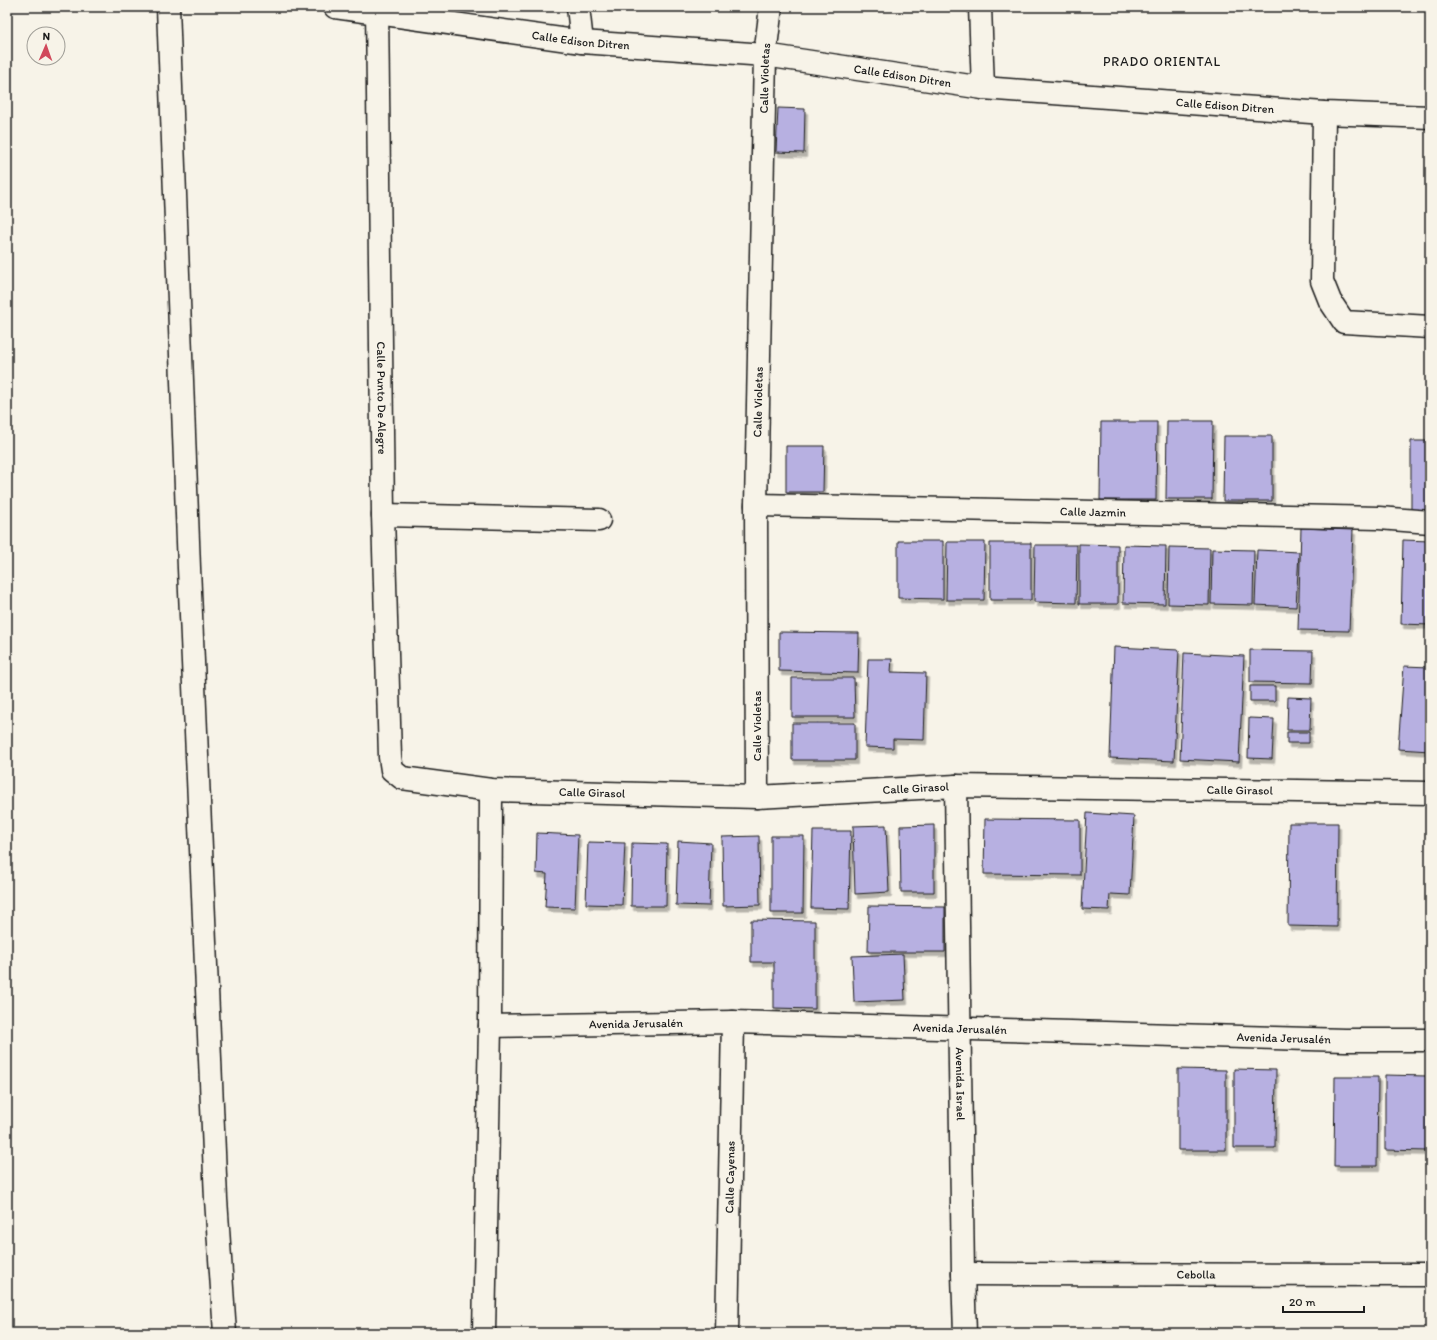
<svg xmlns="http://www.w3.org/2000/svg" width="1437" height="1340" viewBox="0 0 1437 1340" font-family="Itim,sans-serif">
	<defs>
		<filter id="shadow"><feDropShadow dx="2.5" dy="4.5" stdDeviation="0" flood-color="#0004"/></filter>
	</defs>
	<rect width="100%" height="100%" fill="#f7f3e8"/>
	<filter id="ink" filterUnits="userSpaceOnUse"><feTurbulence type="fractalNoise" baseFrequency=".025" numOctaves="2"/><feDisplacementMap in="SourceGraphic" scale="8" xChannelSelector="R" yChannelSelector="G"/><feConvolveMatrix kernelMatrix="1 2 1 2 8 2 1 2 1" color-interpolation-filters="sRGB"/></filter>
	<g filter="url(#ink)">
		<path fill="#b7b0e1" stroke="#1c1c1c" filter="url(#shadow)" d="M778,108L805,109L804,153L776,152Z
			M1167,421H1213L1212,499H1166Z
			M1101,422H1157L1156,500H1100Z
			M1224,436H1272V501H1223Z
			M1411,441H1430V513H1411Z
			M786,446H824L823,492H786Z
			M1301,528L1353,530L1349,631L1298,630Z
			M1403,540L1430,541V625L1401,624Z
			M898,541H943V599L898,598Z
			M947,542H985L984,600H946Z
			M990,543H1031V600H990Z
			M1079,544L1118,545V604H1079Z
			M1035,545H1077L1076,603L1034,602Z
			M1124,545L1166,546L1165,604L1123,603Z
			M1169,547L1210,548L1209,605L1168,604Z
			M1212,549L1254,550L1253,605L1211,604Z
			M1257,550L1299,552L1296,607L1255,605Z
			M779,632L859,633L858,673L779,671Z
			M1114,647L1179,650L1174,761L1110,758Z
			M1250,650L1313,651L1312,683L1250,682Z
			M1184,653L1244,656L1239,762L1180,759Z
			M868,659H892L891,672L926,673L924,740L893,739V748L865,747Z
			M1404,666L1430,667V751L1398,749Z
			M792,678H854L855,717H792Z
			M1250,686H1275V701H1250Z
			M1288,697L1311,698L1310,730H1287Z
			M1249,718L1274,719L1272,759L1248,758Z
			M792,723H855V760H792Z
			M1287,732H1309V743H1287Z
			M1087,813L1134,816L1130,895L1110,894L1109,910L1082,909Z
			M985,819L1080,820V875L984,874Z
			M1289,823H1338L1337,927L1288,926Z
			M886,825L889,892L855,894L853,826Z
			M934,825V892H901L900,826Z
			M813,831H851L849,909L811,908Z
			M537,833L578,835L575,908L545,907L547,874L536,873Z
			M759,836L760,905L723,906L722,837Z
			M771,836H804L803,913H771Z
			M678,841L711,843L709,906L676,905Z
			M588,842L625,843L622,905L586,904Z
			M632,843L667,844L666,906H631Z
			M869,906L945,907V952H868Z
			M751,920L815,921V1009L774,1008V962H751Z
			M903,954L905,1000L854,1002L852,956Z
			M1178,1069L1226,1070V1150H1178Z
			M1234,1069L1276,1070L1275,1148H1234Z
			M1385,1075L1427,1076V1151L1385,1150Z
			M1335,1077H1378L1377,1166H1334Z"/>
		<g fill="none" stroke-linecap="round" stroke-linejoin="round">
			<g stroke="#1c1c1c" stroke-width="25">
				<g id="minor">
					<path d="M168,7L189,568L216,1199L225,1333"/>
					<path id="s1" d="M335,7L582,42L765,55L983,88L1324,113L1430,117"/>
					<path id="s2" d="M377,7L383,515L390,757L392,770L402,778L491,790L757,797L956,786L1430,793"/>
					<path d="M578,7L582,42"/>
					<path d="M980,7L983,88"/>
					<path d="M1324,113L1322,281L1330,301L1344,322L1430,327"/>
					<path id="s3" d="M756,505L1379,518L1430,522"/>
					<path d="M383,515L599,520"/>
					<path id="s4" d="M956,786L963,1274L965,1333"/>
					<path id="s5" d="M757,797L756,505L765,55L771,7"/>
					<path id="s6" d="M490,1026L733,1022L1345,1040H1430"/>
					<path id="s7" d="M963,1274L1430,1275"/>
					<path d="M484,1333L490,1026L491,790"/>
					<path id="s8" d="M727,1333L733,1022"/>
				</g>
			</g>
			<use href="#minor" stroke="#f7f3e8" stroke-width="22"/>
		</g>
	</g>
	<g text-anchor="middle" stroke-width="3" stroke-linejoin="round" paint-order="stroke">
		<g font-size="12" fill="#1c1c1c" stroke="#f7f3e8">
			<text dy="4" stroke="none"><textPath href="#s1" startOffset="248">Calle Edison Ditren</textPath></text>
			<text dy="4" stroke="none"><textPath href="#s1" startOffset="572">Calle Edison Ditren</textPath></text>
			<text dy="4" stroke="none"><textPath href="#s5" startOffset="719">Calle Violetas</textPath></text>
			<text dy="4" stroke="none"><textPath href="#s1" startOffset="896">Calle Edison Ditren</textPath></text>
			<text dy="4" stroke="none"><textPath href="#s2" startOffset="391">Calle Punto De Alegre</textPath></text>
			<text dy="4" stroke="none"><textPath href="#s5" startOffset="395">Calle Violetas</textPath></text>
			<text dy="4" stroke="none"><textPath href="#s3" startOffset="337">Calle Jazmin</textPath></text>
			<text transform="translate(757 726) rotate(-90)" y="4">Calle Violetas</text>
			<text dy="4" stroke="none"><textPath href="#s2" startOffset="1291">Calle Girasol</textPath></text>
			<text dy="4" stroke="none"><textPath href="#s2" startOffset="1615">Calle Girasol</textPath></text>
			<text dy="4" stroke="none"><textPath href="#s2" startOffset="967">Calle Girasol</textPath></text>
			<text dy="4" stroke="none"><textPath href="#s6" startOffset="146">Avenida Jerusalén</textPath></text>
			<text dy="4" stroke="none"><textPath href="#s6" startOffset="470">Avenida Jerusalén</textPath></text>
			<text dy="4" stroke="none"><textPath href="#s6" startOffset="794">Avenida Jerusalén</textPath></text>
			<text dy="4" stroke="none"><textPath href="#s4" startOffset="298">Avenida Israel</textPath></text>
			<text dy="4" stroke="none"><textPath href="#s8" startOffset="156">Calle Cayenas</textPath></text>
			<text dy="4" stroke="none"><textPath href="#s7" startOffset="233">Cebolla</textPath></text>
		</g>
		<g font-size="13" letter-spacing="1" fill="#1c1c1c" stroke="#f7f3e8">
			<text x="1162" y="66">PRADO ORIENTAL</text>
		</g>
	</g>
	<rect width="1437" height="1340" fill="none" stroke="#f7f3e8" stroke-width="24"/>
	<rect x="12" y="12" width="1413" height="1316" fill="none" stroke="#1c1c1c" stroke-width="1.5" filter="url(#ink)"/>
	<g transform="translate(46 46) rotate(2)"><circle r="19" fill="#f7f3e8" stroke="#9f9d96"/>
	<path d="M0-3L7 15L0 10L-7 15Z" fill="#d1495b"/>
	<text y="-6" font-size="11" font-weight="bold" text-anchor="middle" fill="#1c1c1c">N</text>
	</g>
	<path d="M1283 1306v6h81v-6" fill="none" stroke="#1c1c1c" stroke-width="2"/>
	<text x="1289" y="1306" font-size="12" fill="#1c1c1c" stroke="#f7f3e8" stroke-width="3" paint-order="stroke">20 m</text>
</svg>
